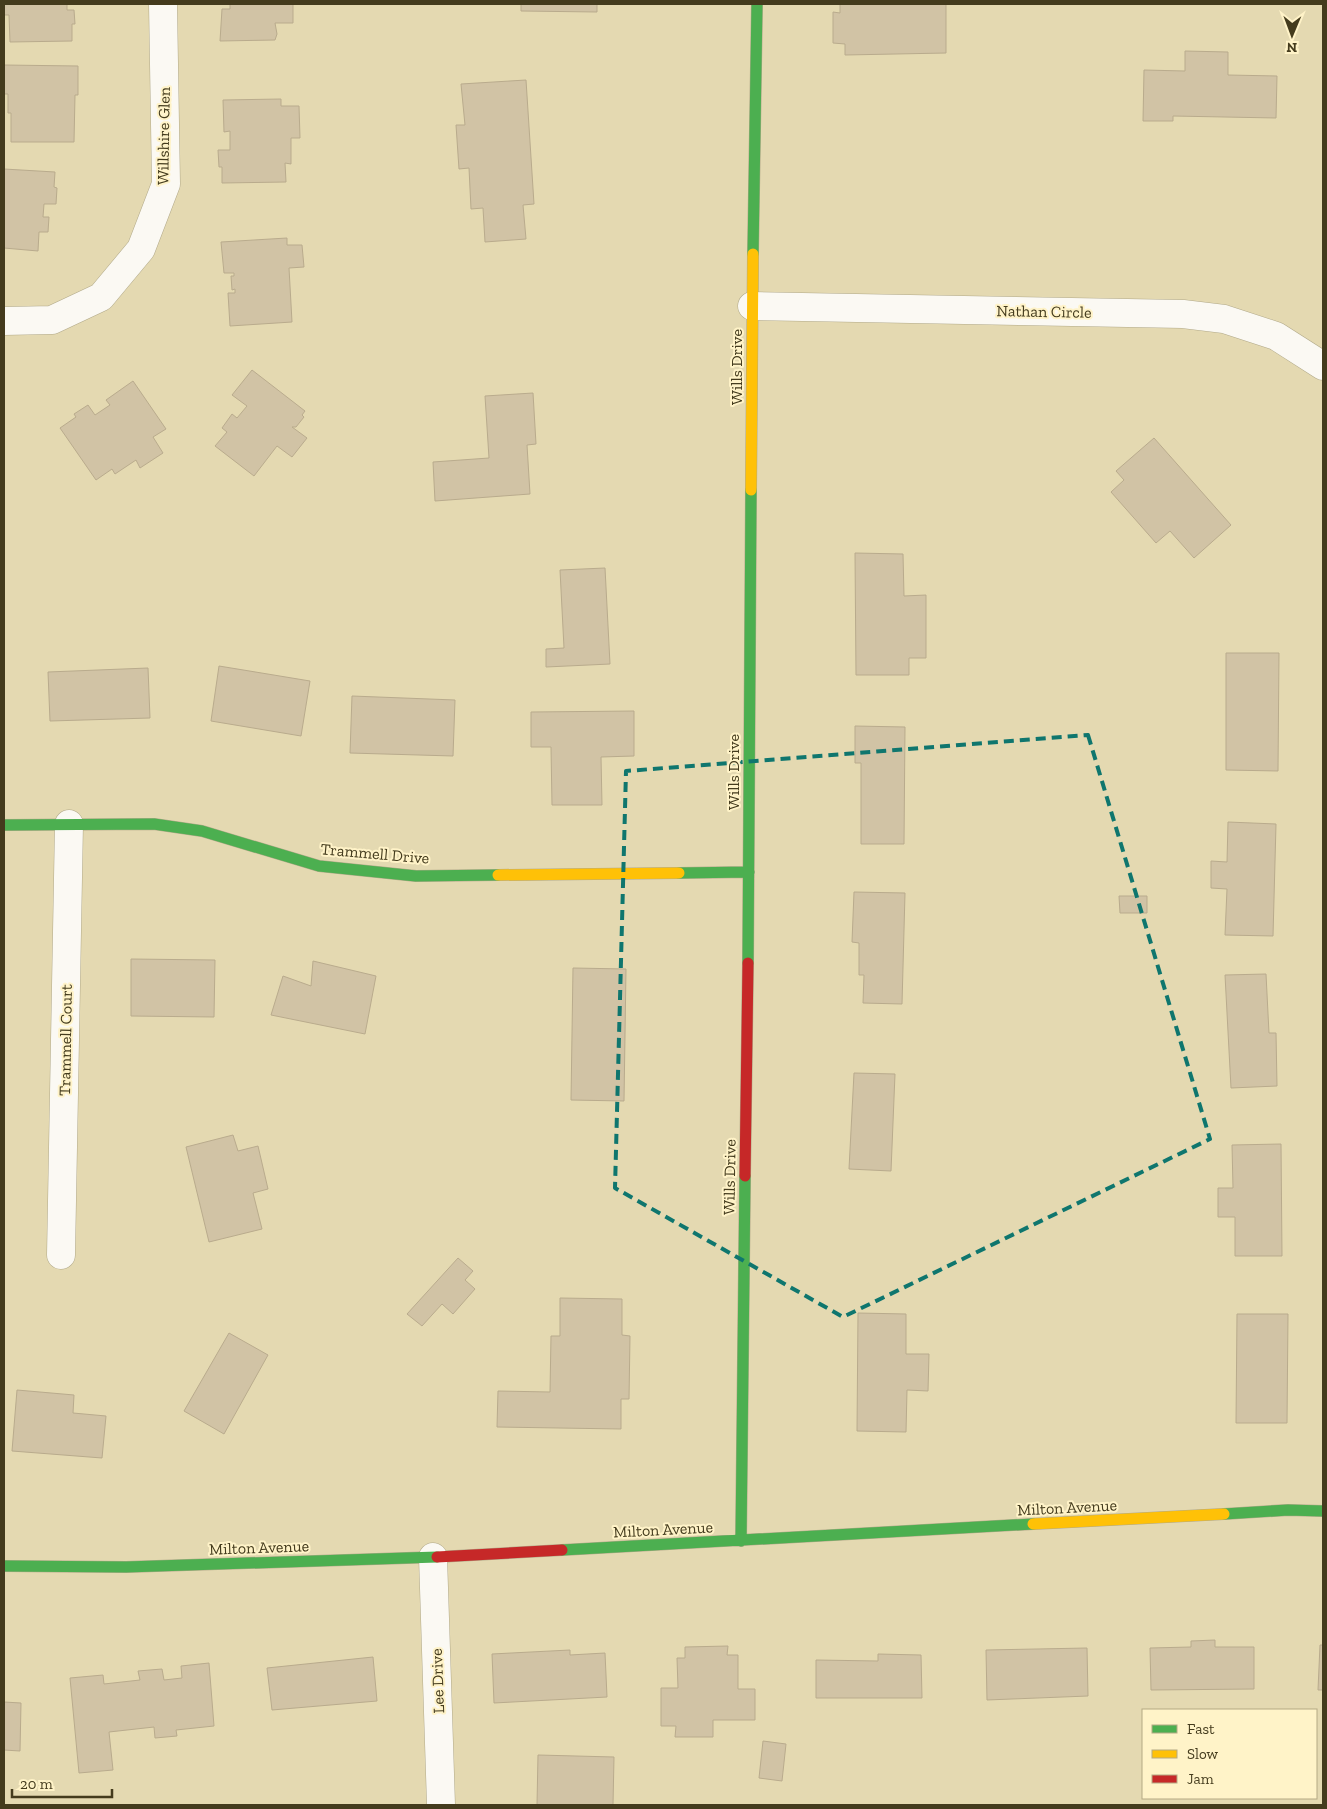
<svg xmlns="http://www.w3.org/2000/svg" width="1327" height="1809" viewBox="0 0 1327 1809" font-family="'Zilla Slab',serif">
	<rect width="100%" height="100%" fill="#e4d9b1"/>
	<path fill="#d1c3a5" stroke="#b9ab8d" d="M4,4H67V10H74L75,24H72V41L10,42L9,15H4Z
		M230,4H293V23H275L277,34L275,40L220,41L222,9H230Z
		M521,4H597V12L521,11Z
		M840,4H946V53L845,55V44L833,43V12L840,13Z
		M1185,51L1228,52V75L1277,76L1276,118L1173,116V121H1143L1144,70L1185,71Z
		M4,65L78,66V95H75L74,142H11V113H8V94H4Z
		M526,80L534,204L523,205L526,239L485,242L483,208L471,209L469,168L459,169L456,125H465L461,84Z
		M281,99V106H299L300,138H291V164L285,163L286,182L222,183V167H219L218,150H230V131L224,132L223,100Z
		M4,169L55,172L54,187L57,188L56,204H44L43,217H49L48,232H39L38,251L4,248Z
		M287,238V245H302L304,267L289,268L292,322L230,326L228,293H235V289L232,290L231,276H234V273H224L221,242Z
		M252,370L305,411L302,415L304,417L296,427H292L307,438L292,457L277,446L254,476L215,446L227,432L222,428L232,414L237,418L247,406L232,395Z
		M133,381L166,429L153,437L163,453L140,468L136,460L115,474L112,469L96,480L60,428L76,417L74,414L88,405L95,415L110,405L106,400Z
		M533,393L536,444L527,445L530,494L435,501L433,462L489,458L485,396Z
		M1154,438L1231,525L1194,558L1170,531L1156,543L1111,492L1124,480L1116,471Z
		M855,553L903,554L904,596L926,595V658H909V675H856Z
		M605,568L610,664L546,667V649L564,648L560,570Z
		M1226,653H1279L1278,771L1226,770Z
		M219,666L310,681L301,736L211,721Z
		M148,668L150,718L50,721L48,672Z
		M352,696L455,700L453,756L350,753Z
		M634,711V756L601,757L602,805H552L551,747H531V712Z
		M855,726L905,727L904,844H861V763H855Z
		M1228,822L1276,824L1273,936L1225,935L1227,889L1211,888V861L1227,862Z
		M854,892L905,893L902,1004L863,1003L864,975H859V943L852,942Z
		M1119,896H1147V913H1120Z
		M131,959L215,960L214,1017L131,1016Z
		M313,961L376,976L365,1034L271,1015L283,976L311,986Z
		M573,968L626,969L624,1101L571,1100Z
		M1266,974L1269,1033H1276L1277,1086L1231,1088L1225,975Z
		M854,1073L895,1074L891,1171L849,1169Z
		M233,1135L238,1151L258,1146L268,1189L253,1193L262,1229L209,1242L186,1147Z
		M1281,1144L1282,1256H1235V1217H1218V1188H1233L1232,1145Z
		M458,1258L473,1271L465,1280L475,1289L453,1314L442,1304L422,1326L407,1314Z
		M560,1298L622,1299V1335L630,1336L629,1399H621V1429L497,1427L498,1391L550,1392L551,1336H560Z
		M858,1313L906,1314V1354H929L928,1391L907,1390L906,1432L857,1431Z
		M1237,1314H1288L1287,1423H1236Z
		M229,1333L268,1355L224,1434L184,1411Z
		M17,1390L74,1395L73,1413L106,1416L102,1458L12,1451Z
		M1215,1640V1647H1254V1689L1151,1690L1150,1648L1191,1647V1641Z
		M1320,1645H1323V1690H1318Z
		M728,1646L727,1655H738V1689H755V1720H713V1737H675L676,1726H661V1688H678L677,1658H685V1647Z
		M1087,1648L1088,1696L987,1700L986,1650Z
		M570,1650V1655L605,1653L607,1697L494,1703L492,1654Z
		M878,1654L921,1655L922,1698H816V1660L878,1661Z
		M373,1657L377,1701L272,1710L267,1668Z
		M209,1663L214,1726L176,1730L177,1736L155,1738L154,1727L109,1732L113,1770L79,1773L70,1678L103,1675L104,1684L140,1680L138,1671L162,1669L164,1680L182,1678L181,1666Z
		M4,1702L21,1703L20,1751L4,1750V1752Z
		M763,1741L786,1744L782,1781L759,1778Z
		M538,1755L614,1757L613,1805H537Z"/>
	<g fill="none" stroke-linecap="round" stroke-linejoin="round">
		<g stroke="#b1a989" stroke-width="29">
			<path id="street" d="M752,306L1183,314L1224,319L1276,336L1323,366
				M4,321L52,320L101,297L141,249L166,184L163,4
				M61,1255L69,824
				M433,1557L441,1805"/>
		</g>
		<g stroke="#b1a989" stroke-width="12">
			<path id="fast" d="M753,254L757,4
				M4,825L154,824L202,831L319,866L416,876L498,875
				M679,873L749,872
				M748,963L751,490
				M1224,1514L1288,1510L1323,1511
				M741,1541L745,1176
				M562,1550L1033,1524
				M4,1566L126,1567L437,1557"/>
		</g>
		<g stroke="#b1a989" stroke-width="12">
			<path id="slow" d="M751,490L753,254
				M498,875L679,873
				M1033,1524L1224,1514"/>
		</g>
		<g stroke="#b1a989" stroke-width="12">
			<path id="jam" d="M745,1176L748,963
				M437,1557L562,1550"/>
		</g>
		<use href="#street" stroke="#fbf9f3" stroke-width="28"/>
		<use href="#fast" stroke="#4caf50" stroke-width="11"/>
		<use href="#slow" stroke="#ffc107" stroke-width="11"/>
		<use href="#jam" stroke="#c62828" stroke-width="11"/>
	</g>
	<path fill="none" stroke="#0f766e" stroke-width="4" stroke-dasharray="10 6" stroke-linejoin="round" d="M1088,735L1210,1139L843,1317L615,1188L626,771Z"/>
	<g text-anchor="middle" stroke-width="4" stroke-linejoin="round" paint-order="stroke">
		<g font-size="16" fill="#443b1d" stroke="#fff3c8">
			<text transform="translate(163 136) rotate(-89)" y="6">Willshire Glen</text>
			<text transform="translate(1044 311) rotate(1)" y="6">Nathan Circle</text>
			<text transform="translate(736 367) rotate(-90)" y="6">Wills Drive</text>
			<text transform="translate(733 772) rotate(-90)" y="6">Wills Drive</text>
			<text transform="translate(375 853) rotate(5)" y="6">Trammell Drive</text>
			<text transform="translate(65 1040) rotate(-89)" y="6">Trammell Court</text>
			<text transform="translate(729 1177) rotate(-89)" y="6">Wills Drive</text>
			<text transform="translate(1067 1507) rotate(-3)" y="6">Milton Avenue</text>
			<text transform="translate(663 1529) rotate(-3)" y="6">Milton Avenue</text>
			<text transform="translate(259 1547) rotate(-2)" y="6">Milton Avenue</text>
			<text transform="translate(437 1681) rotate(-92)" y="6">Lee Drive</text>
		</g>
	</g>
	<rect width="1327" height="1809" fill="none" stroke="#443b1d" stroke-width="10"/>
	<rect x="1142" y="1709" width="175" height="90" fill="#fff3c8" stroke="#b4a984"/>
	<rect x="1152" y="1725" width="25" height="8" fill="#4caf50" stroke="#b4a984"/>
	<text x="1187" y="1734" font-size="15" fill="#443b1d">Fast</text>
	<rect x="1152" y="1750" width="25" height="8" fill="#ffc107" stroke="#b4a984"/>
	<text x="1187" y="1759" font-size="15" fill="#443b1d">Slow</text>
	<rect x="1152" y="1775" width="25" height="8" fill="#c62828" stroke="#b4a984"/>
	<text x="1187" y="1784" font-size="15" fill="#443b1d">Jam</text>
	<g transform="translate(1292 35) rotate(181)" stroke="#fff3c8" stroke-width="4" paint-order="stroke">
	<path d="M0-4L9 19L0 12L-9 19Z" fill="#443b1d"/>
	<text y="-8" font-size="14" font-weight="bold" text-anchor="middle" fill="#443b1d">N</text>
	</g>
	<path d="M12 1789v8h100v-8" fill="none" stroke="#443b1d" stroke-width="2.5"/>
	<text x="20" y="1789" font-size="15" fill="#443b1d" stroke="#fff3c8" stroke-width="4" paint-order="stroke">20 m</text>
</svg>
